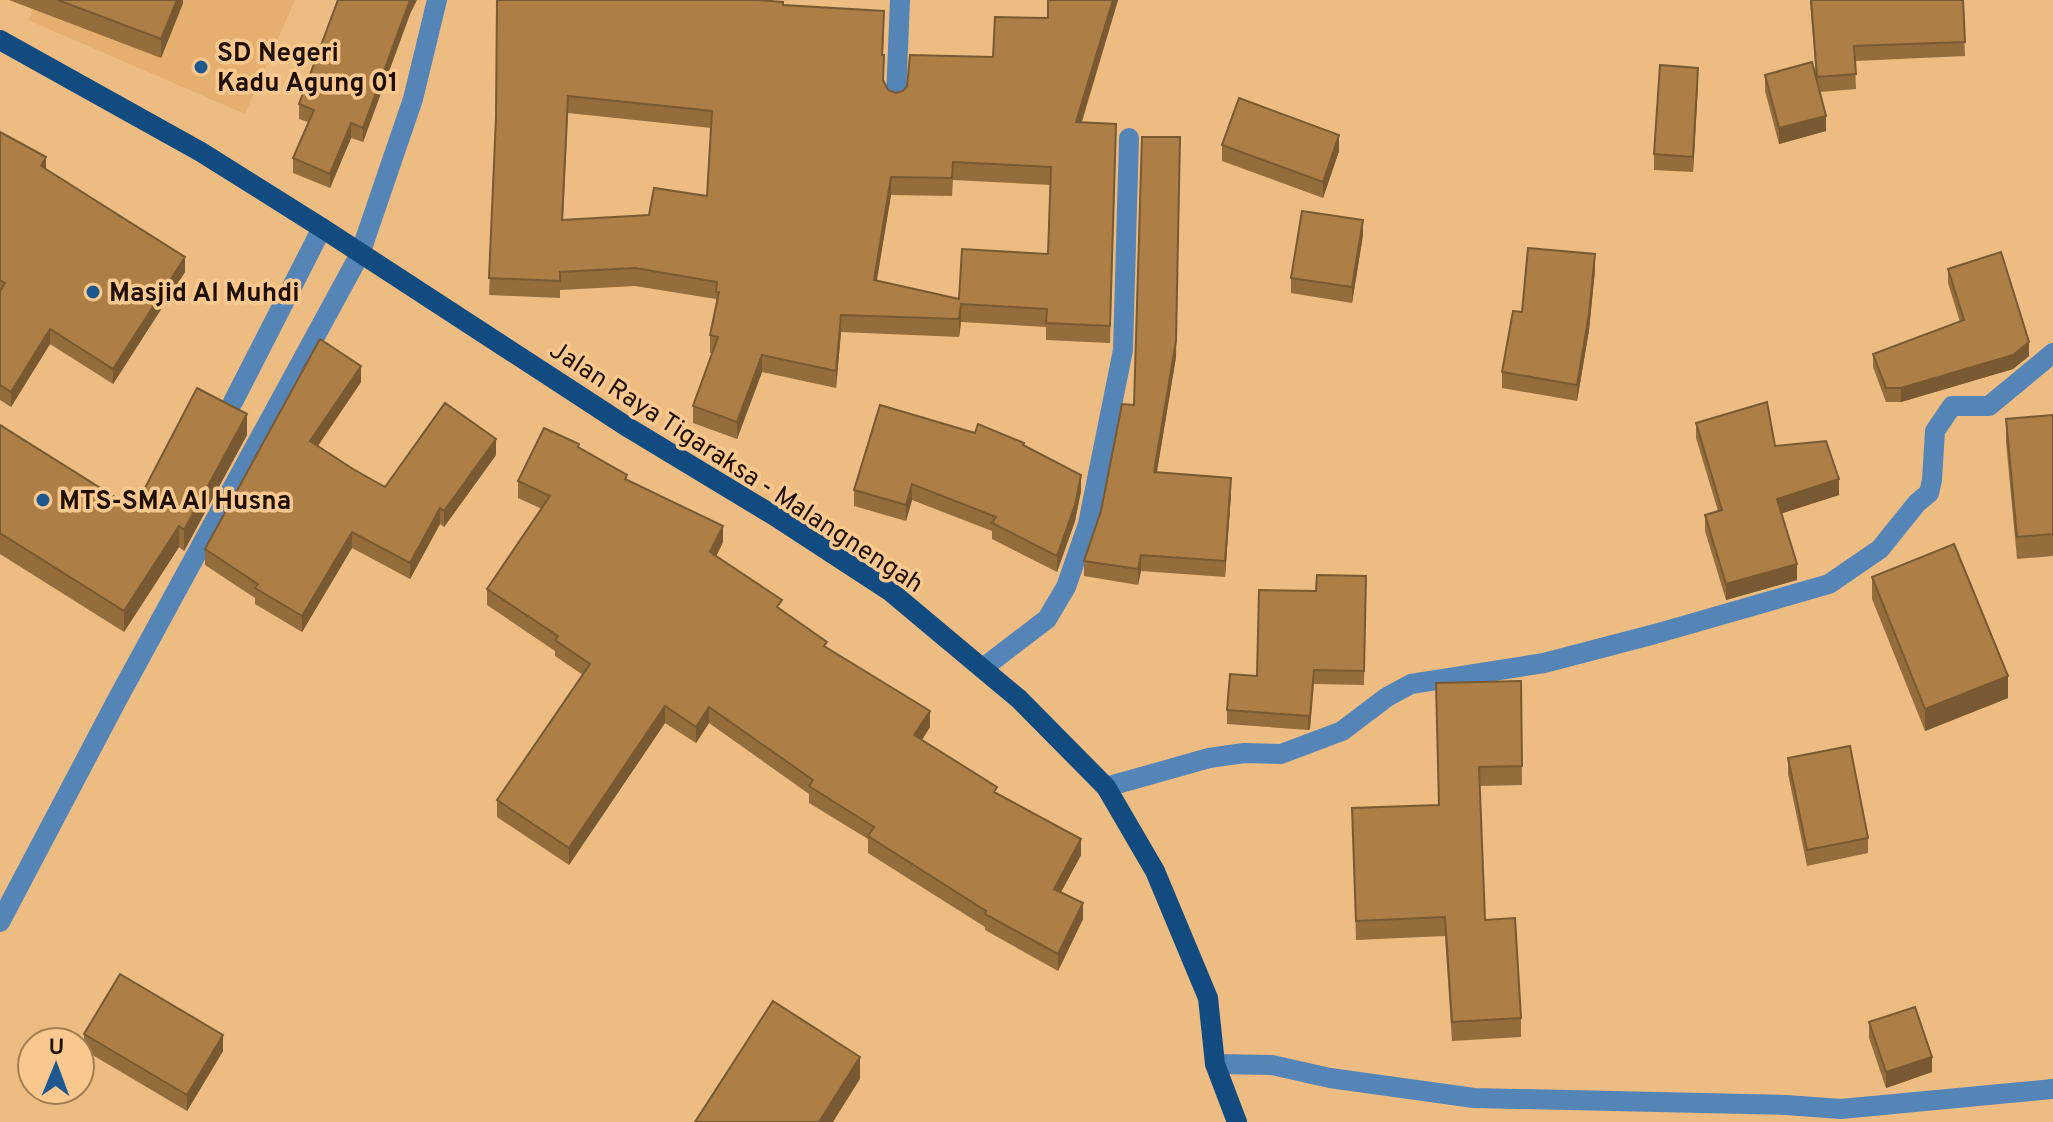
<svg xmlns="http://www.w3.org/2000/svg" width="2053" height="1122" viewBox="0 0 2053 1122" font-family="Overpass,sans-serif">
	<rect width="100%" height="100%" fill="#ecbc82"/>
	<path fill="#e5b06f" d="M37,0H295L245,114L28,20Z"/>
	<g fill="none" stroke-linecap="round" stroke-linejoin="round">
		<path stroke="#5585b7" stroke-width="20" d="M233,402L322,228"/>
		<path stroke="#5585b7" stroke-width="20" d="M896,97L900,0
			M983,668L1047,619L1066,587L1088,524L1123,350L1129,138
			M1106,787L1209,758L1244,753L1281,754L1342,731L1387,697L1411,684L1544,663L1655,634L1829,584L1880,549L1917,503L1929,493L1932,480L1935,431L1952,406H1989L2053,353
			M0,922L117,700L360,254L413,99L437,0
			M1215,1064L1272,1065L1330,1078L1474,1098L1786,1105L1841,1109L2053,1089"/>
		<path stroke="#124b80" stroke-width="20" d="M0,40L201,152L322,228L629,428L773,515L891,592L1019,699L1106,787L1155,871L1208,998L1215,1064L1237,1122"/>
	</g>
	<path fill="#956d3c" fill-rule="evenodd" d="M9,0H183V3L161,58Z
		M1048,0H1118L1082,122L1116,141L1110,343L1046,340V327L961,322L959,337L841,332L836,388L762,372L737,439L693,423V406L712,353H710V335L716,308V299L635,286L560,290V298L489,295L496,118L783,5L884,28L883,55L884,81L888,90L896,93L993,57L1048,18ZM568,113L711,128L707,196L649,215L563,220ZM953,180L1051,185L1048,254L959,299L876,281L891,195L952,196Z
		M1810,0H1963L1965,56L1855,61L1856,89L1820,92L1826,131L1779,144L1765,91V75L1816,76Z
		M410,14L363,142L351,138L330,188L293,173V158L308,122L299,119V104Z
		M1698,83L1693,172L1654,170V154Z
		M0,132L46,169L185,272L113,384L50,344L11,407L0,400Z
		M1222,145L1339,151L1323,198L1222,161Z
		M1363,235L1352,303L1291,293V278Z
		M1948,269L2029,356L2013,369L1901,402H1886L1873,367V354L1960,322L1948,283Z
		M1595,270L1589,330L1577,401L1502,388V372L1522,312Z
		M1176,357L1157,472L1231,494L1225,577L1141,571L1138,585L1084,576V561L1101,511L1134,405Z
		M361,382L318,446L353,469L385,487L496,455L444,527L440,524L410,579L352,548L302,632L255,604V598L205,565V549Z
		M2053,415V556L2017,559L2006,442V419Z
		M1696,423L1775,446L1839,495L1781,513L1797,580L1726,600L1705,531V515L1718,511L1696,438Z
		M0,425L134,509L247,435L184,551L179,547L124,632L0,554Z
		M975,433L1024,446L1081,491L1075,521L1057,572L992,539V531L912,500L906,521L854,506V490Z
		M579,448L723,542L716,556L827,648L930,727L922,740L1081,855L1061,892L1083,919L1058,971L985,930V927L868,853V839L809,803V794L709,723L696,743L665,723L569,865L497,817V800L583,675L555,656V651L487,605V589L542,509L518,498V481Z
		M1366,576L1364,685L1314,684L1310,729L1308,730L1227,724V710L1257,676L1316,591Z
		M1872,577L2008,698L1925,731L1872,599Z
		M1521,681L1522,785L1480,786L1485,920L1521,1018V1037L1452,1041L1445,936L1356,940L1352,808L1438,805Z
		M1788,758L1868,838V853L1807,866L1788,774Z
		M1869,1022L1932,1072L1886,1088L1869,1038Z
		M84,1034L223,1051L187,1111L84,1050Z"/>
	<path fill="#795931" d="M177,0H183V3L161,58V39Z
		M410,0H417L410,14L363,142V128Z
		M1113,0H1118L1076,139V122Z
		M1698,68V83L1693,172V157Z
		M1826,116V131L1779,144V128Z
		M351,123V138L330,188V174Z
		M1339,135V151L1323,198V182Z
		M1180,137L1176,357L1154,488V472Z
		M46,157V172L41,166Z
		M891,177V195L874,298V280Z
		M1363,220V235L1352,303V287Z
		M1595,254V270L1589,330L1577,401V385Z
		M185,257V272L113,384V369Z
		M961,304V322L959,337V319Z
		M841,315V332L836,388V371Z
		M50,329V344L11,407V392Z
		M2029,342V356L2013,369L1901,402V388Z
		M762,355V372L737,439V422Z
		M361,366V382L310,457V441Z
		M247,414V435L184,551V530Z
		M496,439V455L444,527V511Z
		M1081,475V491L1075,521L1057,572V556Z
		M1231,478V494L1225,577V561Z
		M1839,479V495L1777,515V499Z
		M912,484V500L906,521V505Z
		M440,508V524L410,579V563Z
		M179,526V547L124,632V611Z
		M723,526V542L710,569V552Z
		M352,532V548L302,632V616Z
		M1141,555V571L1138,585V569Z
		M1797,564V580L1726,600V584Z
		M1314,670L1310,729L1308,730V716Z
		M2008,676V698L1925,731V709Z
		M665,706V723L569,865V848Z
		M709,707V723L696,743V727Z
		M930,711V727L914,752V735Z
		M1081,839V855L1054,905V889Z
		M1083,903V919L1058,971V954Z
		M223,1035V1051L187,1111V1095Z
		M860,1057V1079L833,1122H819Z
		M1932,1057V1072L1886,1088V1072Z"/>
	<path fill="#ad7f46" stroke="#795931" stroke-width="2" fill-rule="evenodd" d="M58,0H177L161,39Z
		M338,0H410L363,128L351,123L330,174L293,158L314,110L299,104Z
		M497,0H758L783,2V5L884,11L882,55H884L883,80L888,90L896,93L903,91L907,86L910,55L993,57L995,17L1048,18V0H1113L1076,122L1116,124L1110,326L1046,323L1047,309L961,304L959,319L841,315L836,371L762,355L737,422L693,406L718,337L710,335L719,292H716L717,282L635,268L560,272V281L489,278L496,118ZM568,96L712,111L707,196L654,188L649,215L562,220ZM953,162L1051,167L1048,254L962,249L959,299L874,280L891,177L952,178Z
		M1811,0H1963L1965,42L1854,46L1856,74L1817,77Z
		M1812,62L1826,116L1779,128L1765,75Z
		M1660,65L1698,68L1693,157L1654,154Z
		M1239,98L1339,135L1323,182L1222,145Z
		M0,132L46,157L41,166L185,257L113,369L50,329L11,392L0,385V291L5,283L0,280Z
		M1142,137H1180L1176,341L1154,472L1231,478L1225,561L1141,555L1138,569L1084,561L1101,511L1122,404L1134,405Z
		M1302,211L1363,220L1352,287L1291,278Z
		M1528,248L1595,254L1589,314L1577,385L1502,372L1513,311L1522,312Z
		M2001,252L2029,342L2013,355L1901,388H1886L1873,354L1964,320L1948,269Z
		M320,339L361,366L310,441L353,469L385,487L445,403L496,439L444,511L440,508L410,563L352,532L302,616L255,588L258,584L205,549Z
		M197,388L247,414L184,530L179,526L124,611L0,533V425L134,509Z
		M1767,402L1775,446L1826,441L1839,479L1777,499L1797,564L1726,584L1705,515L1722,510L1696,423Z
		M880,405L975,433L978,424L1024,443L1023,445L1081,475L1075,505L1057,556L992,523L996,517L912,484L906,505L854,490Z
		M2053,415V534L2017,537L2006,419Z
		M544,428L579,444L578,447L627,475L625,479L723,526L710,552L782,600L777,607L827,642L824,646L930,711L914,735L997,787L994,792L1081,839L1054,889L1083,903L1058,954L985,914L986,911L868,836L874,827L809,786L813,780L709,707L696,727L665,706L569,848L497,800L590,664L555,640L558,636L487,589L550,496L518,481Z
		M1954,544L2008,676L1925,709L1872,577Z
		M1317,575L1366,576L1364,671L1314,670L1310,715L1308,716L1227,710L1230,674L1257,676L1259,590L1316,591Z
		M1521,681L1522,766L1479,767L1485,920L1515,918L1521,1018L1452,1022L1445,917L1356,921L1352,808L1439,805L1436,683Z
		M1850,746L1868,838L1807,850L1788,758Z
		M120,974L223,1035L187,1095L84,1034Z
		M773,1001L860,1057L819,1122H695Z
		M1915,1007L1932,1057L1886,1072L1869,1022Z"/>
	<g fill="#1f588f" stroke="#f9c88e" stroke-width="3">
		<circle cx="201" cy="67" r="8"/>
		<circle cx="93" cy="292" r="8"/>
		<circle cx="43" cy="500" r="8"/>
	</g>
	<g text-anchor="middle" stroke-width="7" stroke-linejoin="round" paint-order="stroke">
		<g font-size="26" font-weight="bold" fill="#200f00" stroke="#f9c88e" text-anchor="start">
			<text x="217" y="61">SD Negeri<tspan x="217" dy="30">Kadu Agung 01</tspan></text>
			<text x="109" y="301">Masjid Al Muhdi</text>
			<text x="59" y="509">MTS-SMA Al Husna</text>
		</g>
		<g font-size="26" fill="#200f00" stroke="#f9c88e">
			<text transform="translate(737 466) rotate(33)" y="9">Jalan Raya Tigaraksa - Malangnengah</text>
		</g>
	</g>
	<g transform="translate(56 1066) rotate(1)"><circle r="38" fill="#f9c88e" stroke="#a27e55" stroke-width="2"/>
	<path d="M0-6L14 30L0 20L-14 30Z" fill="#1f588f"/>
	<text y="-12" font-size="22" font-weight="bold" text-anchor="middle" fill="#200f00">U</text>
	</g>
</svg>
